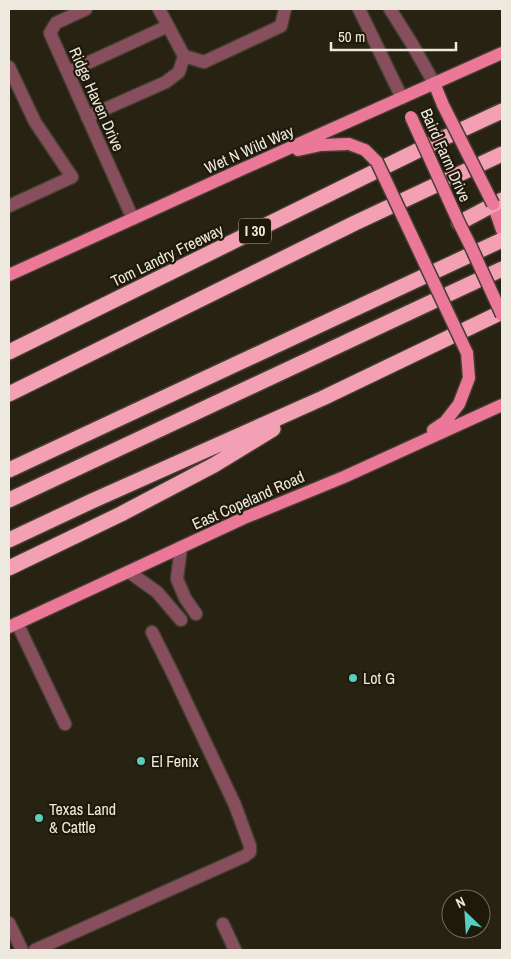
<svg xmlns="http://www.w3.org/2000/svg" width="511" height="959" viewBox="0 0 511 959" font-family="'Archivo Narrow',sans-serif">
	<rect width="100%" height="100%" fill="#282213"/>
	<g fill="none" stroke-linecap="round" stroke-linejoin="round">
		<g stroke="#443e30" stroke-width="15">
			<path id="minor" d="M86,9L56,23L50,33L133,219
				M159,9L184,56L204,62L281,26L285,9
				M359,9L402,98
				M390,9L412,44L434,83
				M9,67L35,122L72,177L9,206
				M68,72L168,26
				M87,117L166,82L179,72L184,56
				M181,547L177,579L185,598L196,614
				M129,572L157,592L181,620
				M17,623L65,724
				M9,923L22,950
				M223,924L235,950
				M35,950L245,856L250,852V846L235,805L173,674L152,632"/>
		</g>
		<g stroke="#443e30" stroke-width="15">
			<path id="major" d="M434,83L443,105
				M298,150L321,145L349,144
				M493,204L502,230
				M9,275L238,171L502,53
				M433,430L445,422L459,404L469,378L467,353
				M9,627L244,518L344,477L502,405"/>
		</g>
		<g stroke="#443e30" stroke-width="18">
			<path id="highway" d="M459,223L502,200
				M9,352L433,143L502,111
				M9,394L355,223L502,154
				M9,470L502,240
				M9,500L502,269
				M9,540L92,501L323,398L502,312
				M9,568L121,514L214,465L273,429"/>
		</g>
		<use href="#minor" stroke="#874f5e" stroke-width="12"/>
		<use href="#major" stroke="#eb7799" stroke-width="12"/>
		<use href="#highway" stroke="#f39fb4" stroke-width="15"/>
		<g stroke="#443e30" stroke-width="15" stroke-linecap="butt">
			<path id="major-bridge" d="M443,105L493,204
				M411,117L459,223L471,247L502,315
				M349,144L365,150L377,162L467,353"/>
		</g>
		<use href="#major-bridge" stroke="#eb7799" stroke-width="12"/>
	</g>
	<g fill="#58cebf" stroke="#1f190a" stroke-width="2">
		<circle cx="353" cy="678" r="5"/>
		<circle cx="141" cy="761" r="5"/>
		<circle cx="39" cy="818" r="5"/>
	</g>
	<g text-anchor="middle" stroke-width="4.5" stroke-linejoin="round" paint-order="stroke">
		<rect fill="#1f190a" stroke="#afab9f" stroke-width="1" x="239" y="218.5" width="32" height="25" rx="4"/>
		<g font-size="15" font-weight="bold" fill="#ede9df">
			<text x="255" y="236">I 30</text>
		</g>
		<g font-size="16" fill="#ede9df" stroke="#1f190a">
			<text transform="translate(97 99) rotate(66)" y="6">Ridge Haven Drive</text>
			<text transform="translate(249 149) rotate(-24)" y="6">Wet N Wild Way</text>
			<text transform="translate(446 155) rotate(66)" y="6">Baird Farm Drive</text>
			<text transform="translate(167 255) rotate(-26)" y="6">Tom Landry Freeway</text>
			<text transform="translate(248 500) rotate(-24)" y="6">East Copeland Road</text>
		</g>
		<g font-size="16" fill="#ede9df" stroke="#1f190a" text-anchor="start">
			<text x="363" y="684">Lot G</text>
			<text x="151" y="767">El Fenix</text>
			<text x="49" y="815">Texas Land<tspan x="49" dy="18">&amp; Cattle</tspan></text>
		</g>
	</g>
	<rect width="511" height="959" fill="none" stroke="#ede9df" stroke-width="20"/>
	<g transform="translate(466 914) rotate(335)"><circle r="24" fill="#1f190a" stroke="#716c5f"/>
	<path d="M0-4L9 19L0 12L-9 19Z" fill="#58cebf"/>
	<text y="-8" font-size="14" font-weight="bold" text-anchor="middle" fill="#ede9df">N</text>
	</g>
	<path d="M331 42v8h125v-8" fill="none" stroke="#ede9df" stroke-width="2.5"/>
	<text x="338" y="42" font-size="15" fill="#ede9df" stroke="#1f190a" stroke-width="4" paint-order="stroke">50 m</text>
</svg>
